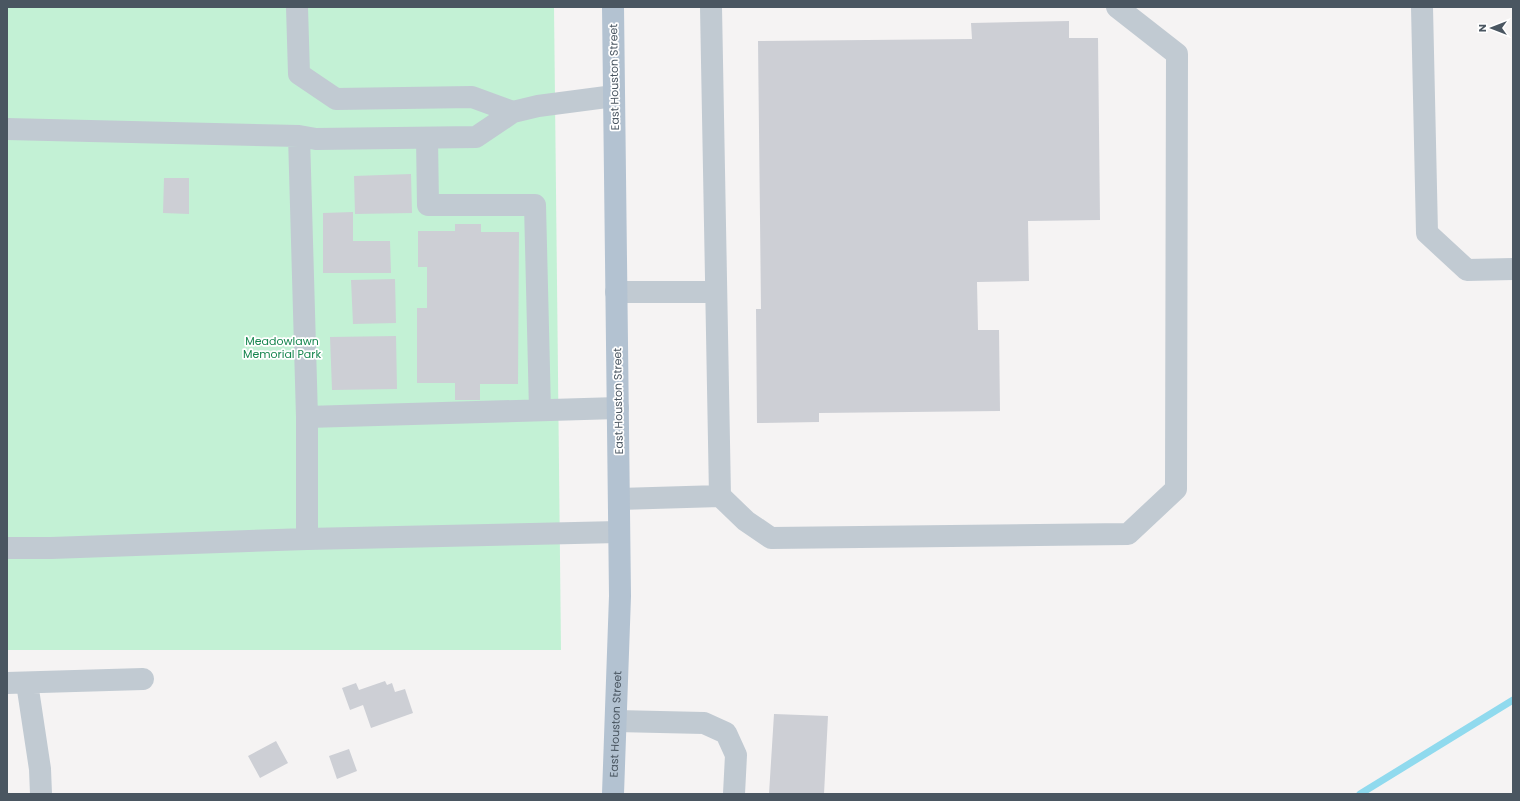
<svg xmlns="http://www.w3.org/2000/svg" width="1520" height="801" viewBox="0 0 1520 801" font-family="Poppins,sans-serif">
	<rect width="100%" height="100%" fill="#f5f3f3"/>
	<path fill="#c3f1d5" d="M7,7H554L561,650H7Z"/>
	<g fill="none" stroke-linecap="round" stroke-linejoin="round">
		<path stroke="#90daee" stroke-width="7" d="M1360,794L1513,700"/>
	</g>
	<path fill="#cdcfd5" d="M1069,21V38H1098L1100,220L1028,221L1029,281L977,282L978,330H999L1000,411L819,413V422L757,423L756,309H761L758,41L972,39L971,23Z
		M411,174L412,213L355,214L354,176Z
		M164,178H189V214L163,213Z
		M353,212V241H390L391,273H323V213Z
		M455,224H481V232H519L518,384H480V400H455V383H417V308H427V267H418V231H455Z
		M395,279L396,323L353,324L351,280Z
		M396,336L397,389L332,390L330,337Z
		M385,681L387,685L392,683L395,692L405,689L413,713L371,728L363,705L350,710L342,688L356,683L359,690Z
		M774,714L828,716L824,794H769Z
		M276,741L288,763L260,778L248,756Z
		M349,749L357,771L337,779L329,756Z"/>
	<g fill="none" stroke-linecap="round" stroke-linejoin="round">
		<path stroke="#c1cad2" stroke-width="22" d="M297,7L299,74L336,99L472,97L513,112
			M711,7L720,496
			M1422,7L1427,233L1467,270L1513,269
			M7,129L299,136L316,139L476,137L513,112L538,106L614,96
			M299,136L307,417L618,408
			M427,138L428,205H535L540,410
			M616,292H716
			M619,499L720,496L746,521L771,538L1128,534L1176,489L1177,54L1117,7
			M307,539V417
			M7,548H51L307,539L619,532
			M7,683L143,679
			M27,683L40,769L41,794
			M616,721L704,723L726,733L736,755L734,794"/>
		<path stroke="#b3c2d1" stroke-width="22" id="s1" d="M613,794L620,596L613,7"/>
	</g>
	<g text-anchor="middle" stroke-width="3.5" stroke-linejoin="round" paint-order="stroke">
		<g font-size="11" fill="#4a5661" stroke="#fff">
			<text transform="translate(614 77) rotate(-91)" y="4">East Houston Street</text>
			<text transform="translate(618 401) rotate(-91)" y="4">East Houston Street</text>
			<text dy="4" stroke="none"><textPath href="#s1" startOffset="70">East Houston Street</textPath></text>
		</g>
		<g font-size="11" fill="#17864f" stroke="#fff">
			<text x="282" y="345">Meadowlawn<tspan x="282" dy="13">Memorial Park</tspan></text>
		</g>
	</g>
	<rect width="1520" height="801" fill="none" stroke="#4a5661" stroke-width="16"/>
	<g transform="translate(1492 28) rotate(270)" stroke="#ffffff" stroke-width="3" paint-order="stroke">
	<path d="M0-3L7 15L0 10L-7 15Z" fill="#4a5661"/>
	<text y="-6" font-size="11" font-weight="bold" text-anchor="middle" fill="#4a5661">N</text>
	</g>
</svg>
